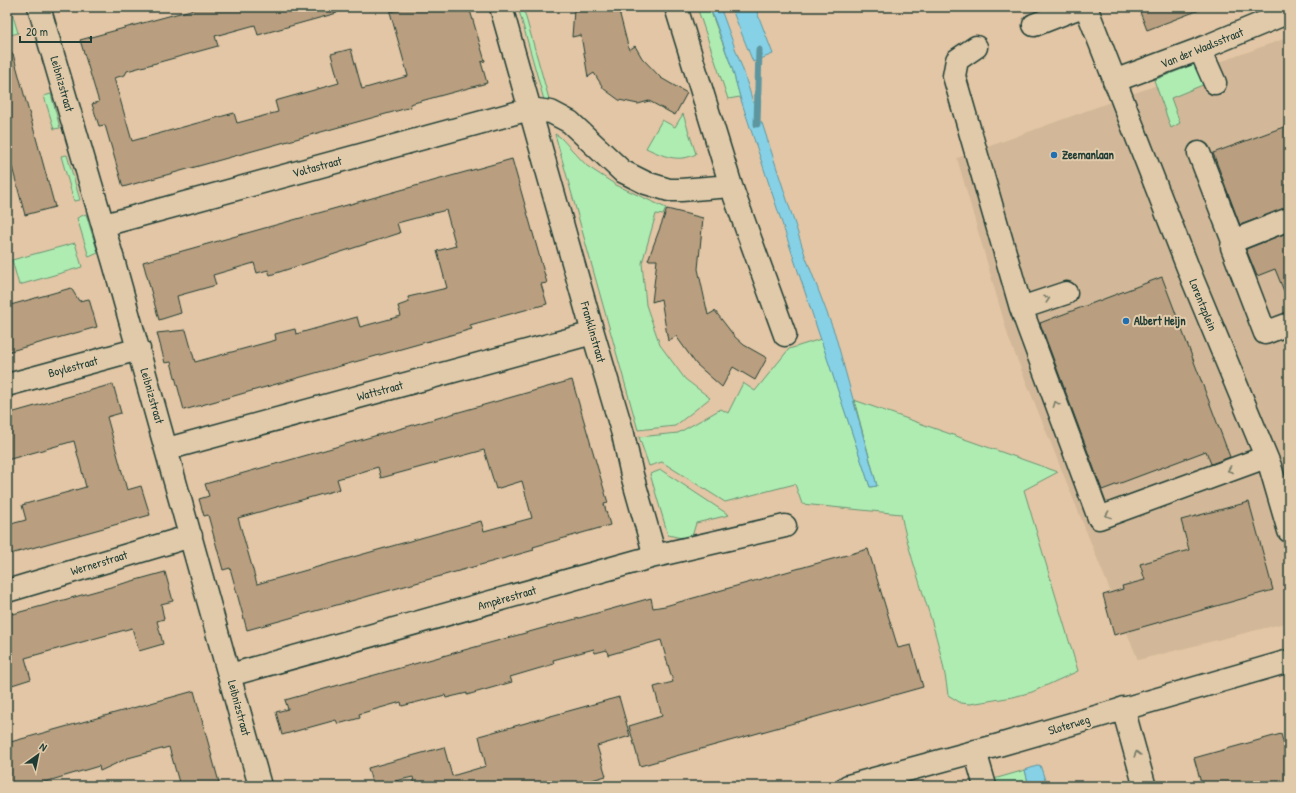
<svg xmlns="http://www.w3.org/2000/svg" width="1296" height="793" viewBox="0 0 1296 793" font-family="'Patrick Hand',sans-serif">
	<rect width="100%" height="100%" fill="#e3c6a5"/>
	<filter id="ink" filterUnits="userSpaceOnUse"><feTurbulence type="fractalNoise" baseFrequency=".025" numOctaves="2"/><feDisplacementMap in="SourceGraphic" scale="8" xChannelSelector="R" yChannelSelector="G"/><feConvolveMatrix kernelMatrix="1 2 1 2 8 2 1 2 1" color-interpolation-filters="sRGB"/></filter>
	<g filter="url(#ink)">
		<path fill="#d2b898" d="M1289,37V622L1138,660L1009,339L957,158Z"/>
		<path fill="#afecb2" stroke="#679473" d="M518,7H523L549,99L544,100Z
			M697,7H709L732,68L740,97L728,99Z
			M11,9L18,33L7,36V10Z
			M1195,64L1205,84L1171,98L1180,123L1171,128L1154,80Z
			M51,94L60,128L54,129L44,96Z
			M683,114L696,154C678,163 663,156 646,148L662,120L675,127Z
			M555,134L560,137L587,166L616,185L666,208L663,215L656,214L642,263L646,305L660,345L685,379L710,398L675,426L638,430Z
			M67,155L80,200L74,201L61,156Z
			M86,214L98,253L89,257L77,218Z
			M75,243L82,267L19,285L12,260Z
			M821,339L870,487L877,486L854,400L1058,472L1024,490L1078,671L1032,692L1013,697L970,704L961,703L948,695C941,633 913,575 901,514L802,504L795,484L725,502L662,462L649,466L639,437L678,433L721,409L728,413L743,383L755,391L789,349Z
			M661,470L729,515L696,523L691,540L668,535L650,474Z
			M1025,770L1029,786H996L994,779Z"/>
		<path fill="#86d1e6" stroke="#5d969f" d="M710,7H720L743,70L759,121L762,123L805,255L835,334L877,486L870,487L740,97L732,68Z
			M731,7H755L773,54L753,62Z
			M1040,765L1047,786H1029L1025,770Z"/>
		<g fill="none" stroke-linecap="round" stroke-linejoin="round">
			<path stroke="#5d969f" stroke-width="7" d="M757,124L759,50"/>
		</g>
		<path fill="#b99f80" stroke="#1f3d34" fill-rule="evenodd" d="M202,7H336L337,13L258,35L255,25L215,36L218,46L127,71L125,75L114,78L132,141L234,113L237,123L278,112L275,101L339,83L331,54L351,49L362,89L408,76L390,12L408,7H469L485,61L481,62L487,83L410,104L411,107L123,187L105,125L99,126L92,104L99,102L80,40Z
			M582,7H618L629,50L635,46L642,58L661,78L687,93L675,115L649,101L638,104L619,100L604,89L594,73L588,77L581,35L572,37L574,10H582Z
			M1138,7H1201L1202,9L1147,30Z
			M13,54L55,207L25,215L12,167L7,169V55Z
			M1289,125V207L1240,225L1213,153Z
			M512,159L547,283L541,284L547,304L470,325L472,329L184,410L171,362L165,363L157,333L186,330L195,362L276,340L275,334L295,329L296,334L357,317L360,327L401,316L398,306L409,302L408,297L447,288L437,251L456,246L446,210L397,223L400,233L270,275L268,270L257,273L254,263L213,275L216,285L177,296L181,313L159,320L143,262Z
			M667,209L703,218L698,269L708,315L715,311L735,337L744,345L767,358L755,380L733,367L722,387L696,364L676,336L668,341L661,299L652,302L657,260H648Z
			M1289,232V301H1288L1275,269L1257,276L1246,249Z
			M1162,277L1230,457L1211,464L1206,451L1102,490L1040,323Z
			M71,288L79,301L89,299L97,327L7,352V306Z
			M572,380L608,503L604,504L610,525L533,547L534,550L247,630L230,568L223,570L208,515L204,516L199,499L209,496L205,484ZM484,450L496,489L522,481L532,518L484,531L481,521L257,584L238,518L340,489L337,479L358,473L378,467L381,478Z
			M113,384L121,413L107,417L127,490L141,486L150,515L7,555V525L26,520L22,505L86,487L74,441L7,460V414Z
			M1249,502L1273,590L1114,635L1103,595L1123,589L1122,586L1145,580L1140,564L1189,550L1181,520Z
			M868,549L898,648L911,645L923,687L640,766L629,726L662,716L654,687L673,682L661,640L608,655L607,650L595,653L594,649L553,660L554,664L510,677L512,682L467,695V693L446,698L445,695L402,706L401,702L359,714L360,718L338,724L336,720L282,735L276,712L288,709L285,700L651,598L653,608L665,606Z
			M165,572L173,601L161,604L164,619L157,621L163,644L139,651L132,628L25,658L31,679L12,685L7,668V614L13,613V614Z
			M194,691L220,786H180L169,747L128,758L100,771L99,766L31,786H7V743Z
			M619,697L630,736L597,746L606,776L571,786H415L413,777L373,786L368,768L444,747L452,776L486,766L479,736Z
			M1281,734L1289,764V786H1202L1194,758Z"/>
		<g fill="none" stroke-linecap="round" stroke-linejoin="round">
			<g stroke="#1f3d34" stroke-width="25">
				<path id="minor" d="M39,7L114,263L260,786
					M501,7L593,333L623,434L632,475L655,556
					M676,7L731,186L785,335
					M1086,7L1192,278L1270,466L1289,531
					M1034,25L1080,7
					M976,47L957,60L954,76L1021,308
					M1200,49L1215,83
					M1114,81L1200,49L1289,12
					M1199,153L1233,241
					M1289,219L1233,241L1232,247L1265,333L1289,324
					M104,225L530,109L551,112L570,122L622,171L646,183L669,190H681L731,186
					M1066,293L1021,308L1099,518L1266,457
					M7,385L139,349
					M167,449L593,333
					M7,591L191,536
					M230,675L655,556L785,526
					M1123,708L1144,784
					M975,751L985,786
					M848,786L999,745L1289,661"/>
			</g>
			<use href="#minor" stroke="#e1caaa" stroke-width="22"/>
		</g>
		<defs><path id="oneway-chevron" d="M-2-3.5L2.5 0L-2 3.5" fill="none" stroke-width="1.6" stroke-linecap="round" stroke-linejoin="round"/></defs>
		<g stroke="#767c69">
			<use href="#oneway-chevron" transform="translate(1047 299) rotate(-18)"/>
			<use href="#oneway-chevron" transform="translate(1056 404) rotate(-111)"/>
			<use href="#oneway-chevron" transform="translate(1230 470) rotate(160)"/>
			<use href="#oneway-chevron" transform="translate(1108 515) rotate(160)"/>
			<use href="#oneway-chevron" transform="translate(1137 754) rotate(-105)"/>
		</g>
	</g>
	<g fill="#1f6fb2" stroke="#e1caaa" stroke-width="1.5">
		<circle cx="1054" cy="155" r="4"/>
		<circle cx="1126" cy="321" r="4"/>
	</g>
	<g text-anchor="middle" stroke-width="4" stroke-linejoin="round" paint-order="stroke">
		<g font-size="12" fill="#1f3d34" stroke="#e1caaa">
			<text transform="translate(1202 48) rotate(-22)" y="4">Van der Waalsstraat</text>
			<text transform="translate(62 84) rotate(74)" y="4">Leibnizstraat</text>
			<text transform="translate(317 167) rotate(-15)" y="4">Voltastraat</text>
			<text transform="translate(1203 305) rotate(68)" y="4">Lorentzplein</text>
			<text transform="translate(593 332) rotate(74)" y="4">Franklinstraat</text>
			<text transform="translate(73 367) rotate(-15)" y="4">Boylestraat</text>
			<text transform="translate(380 391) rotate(-15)" y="4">Wattstraat</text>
			<text transform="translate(152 396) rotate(74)" y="4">Leibnizstraat</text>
			<text transform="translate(99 563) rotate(-17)" y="4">Wernerstraat</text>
			<text transform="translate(507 598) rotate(-16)" y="4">Ampèrestraat</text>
			<text transform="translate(239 708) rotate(75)" y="4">Leibnizstraat</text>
			<text transform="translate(1069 725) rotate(-17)" y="4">Sloterweg</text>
		</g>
		<g font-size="12" font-weight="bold" fill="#1f3d34" stroke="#e1caaa" text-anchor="start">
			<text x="1062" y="159">Zeemanlaan</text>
			<text x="1134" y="325">Albert Heijn</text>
		</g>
	</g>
	<rect width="1296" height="793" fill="none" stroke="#e1caaa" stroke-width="24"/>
	<rect x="12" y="12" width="1272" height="769" fill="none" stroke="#1f3d34" stroke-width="1.5" filter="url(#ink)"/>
	<g transform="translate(38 755) rotate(33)" stroke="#e1caaa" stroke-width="3" paint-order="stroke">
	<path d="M0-3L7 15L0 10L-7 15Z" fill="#1f3d34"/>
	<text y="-6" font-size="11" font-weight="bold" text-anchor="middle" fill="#1f3d34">N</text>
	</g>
	<path d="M20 36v6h71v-6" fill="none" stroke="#1f3d34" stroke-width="2"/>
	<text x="26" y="36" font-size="12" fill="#1f3d34" stroke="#e1caaa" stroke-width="3" paint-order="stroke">20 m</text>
</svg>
